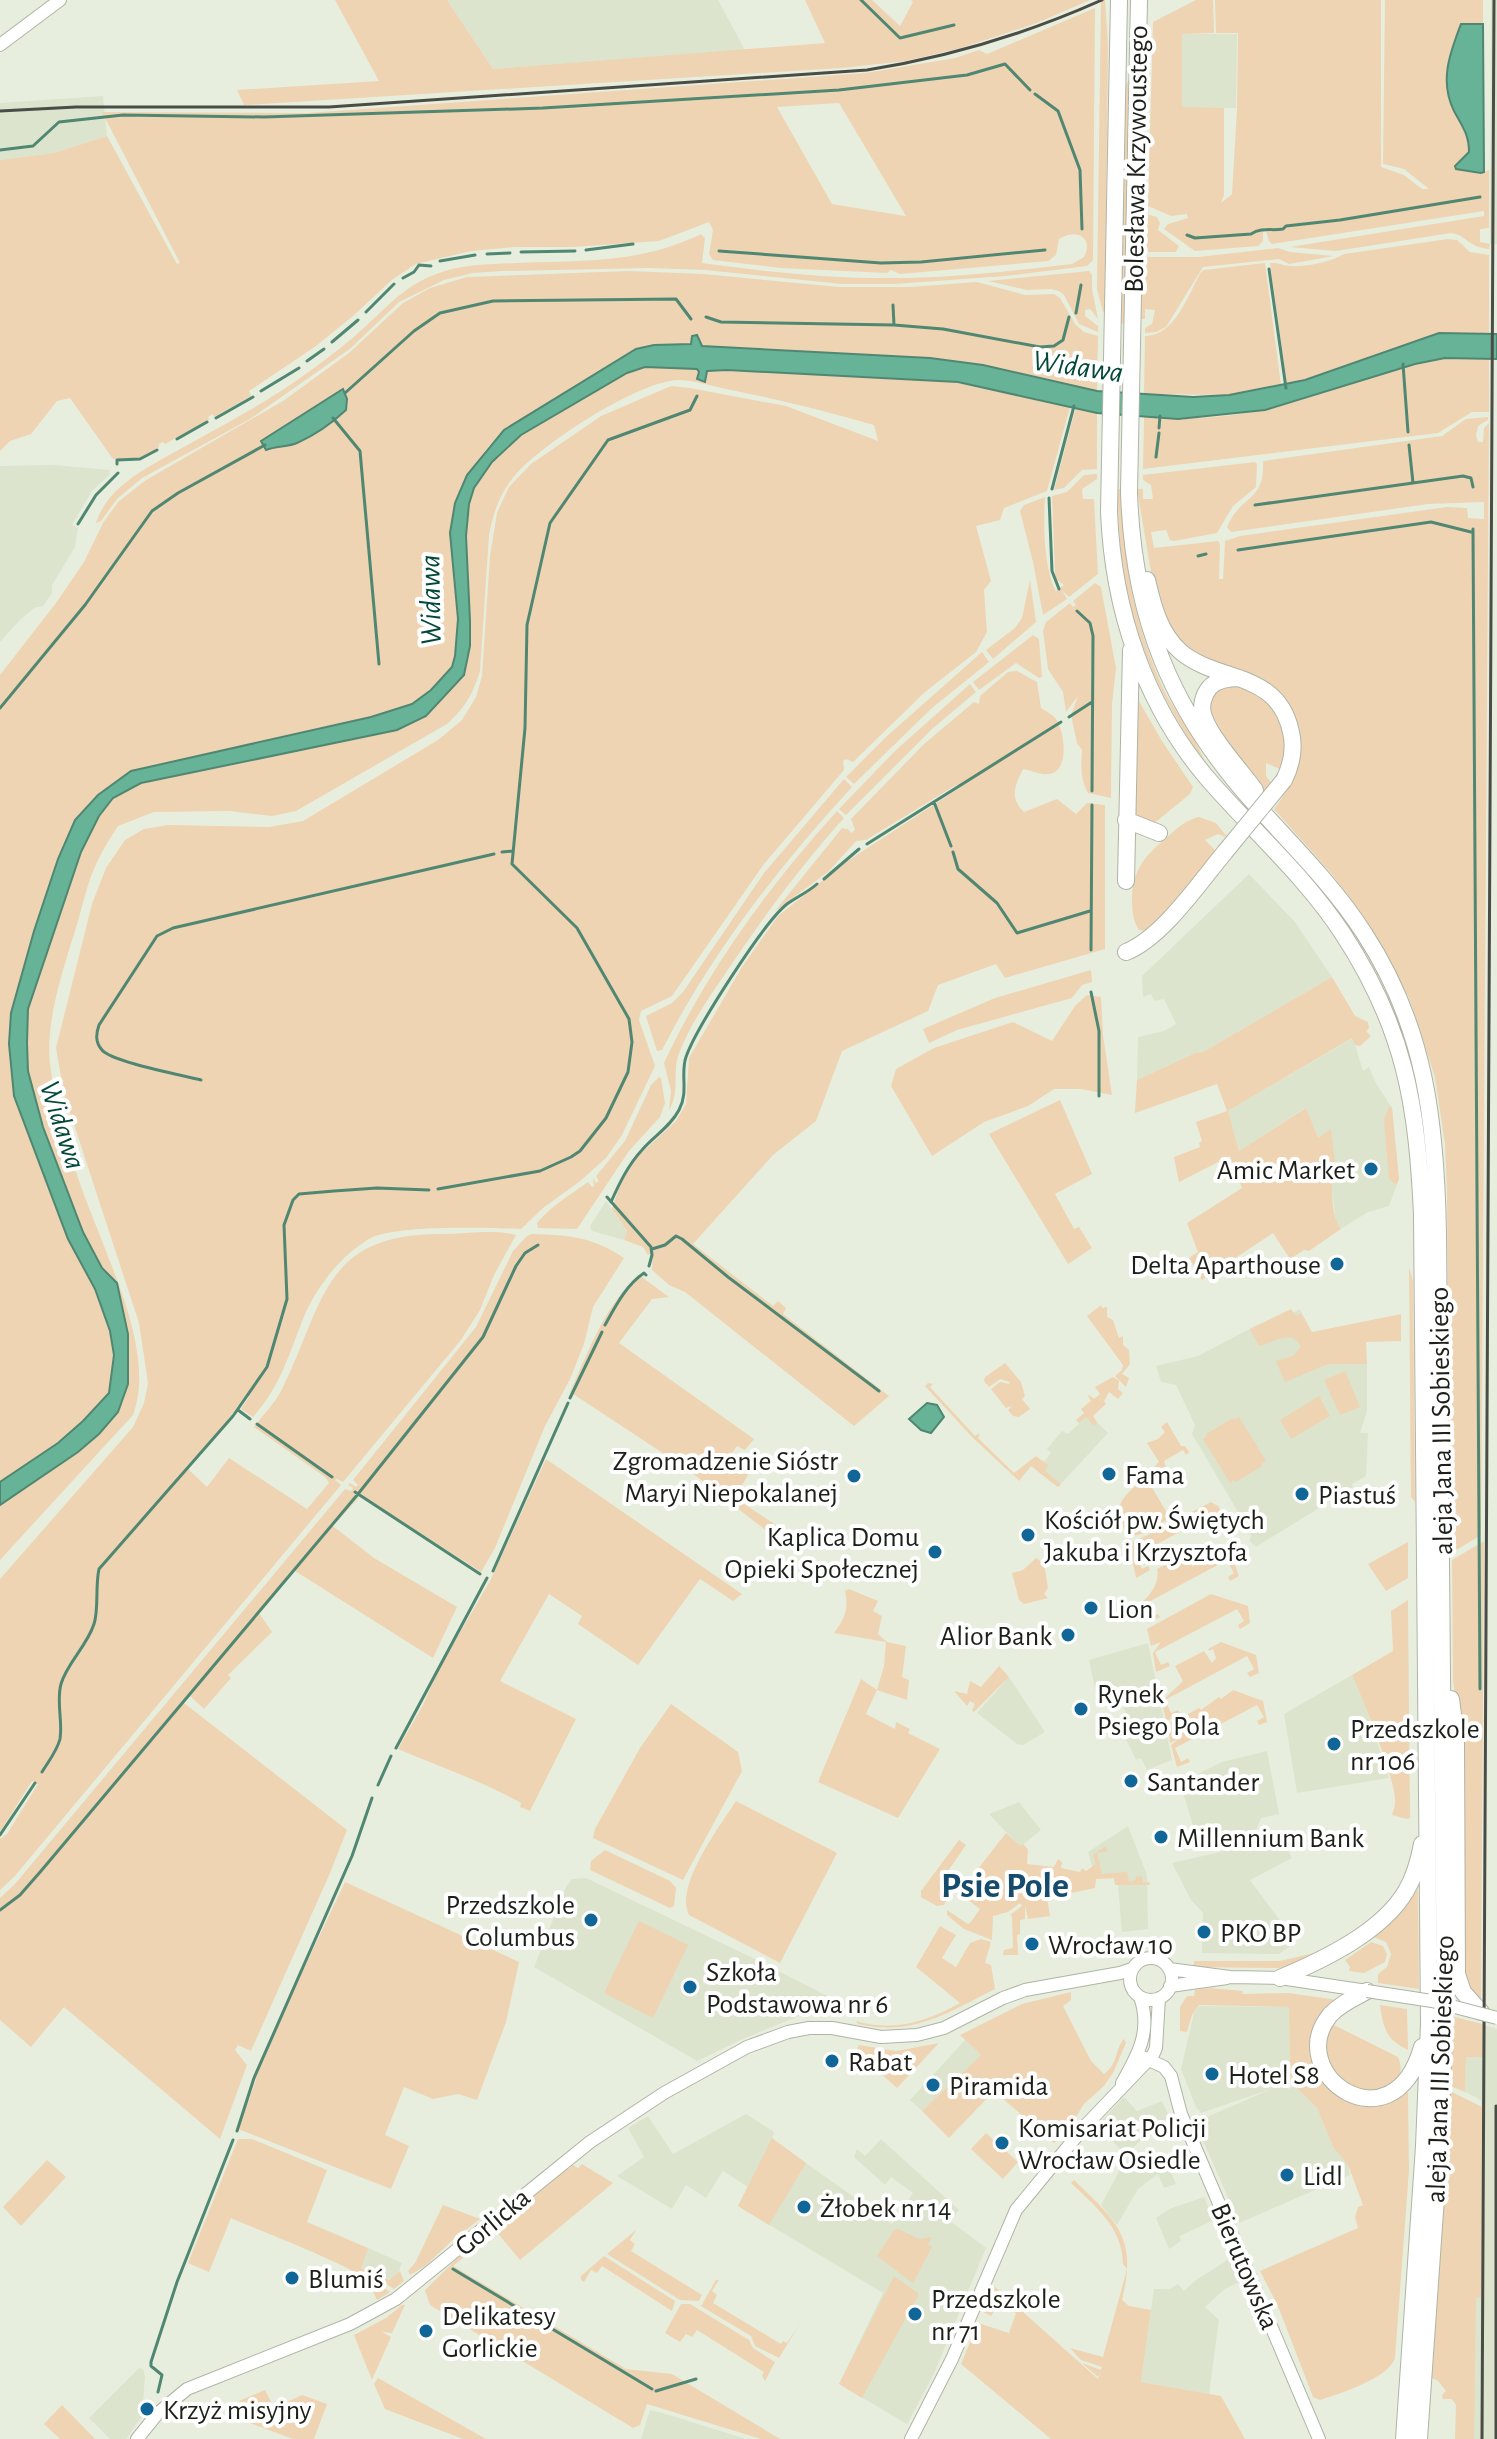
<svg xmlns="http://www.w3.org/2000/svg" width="1497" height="2439" viewBox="0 0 1497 2439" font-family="'Alegreya Sans',sans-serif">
	<rect width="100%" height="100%" fill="#e8eede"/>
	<path fill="#dce4cd" d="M447,0H718L745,50L493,69Z
		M1491,0H1497V244H1490Z
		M1182,34H1237L1236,108H1182Z
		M103,96L107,136L54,153L0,160V103Z
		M54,465L110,470L109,475L92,491L72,525L78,528L75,547L52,585V593L43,606L34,608L20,620L0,642V466Z
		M1249,874L1295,922L1332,977L1203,1052L1195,1053L1137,1080L1138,1037L1164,1031L1176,1024L1164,999L1154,1001L1151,994L1143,997L1142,976Z
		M1353,1038L1363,1071L1369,1067L1376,1083L1392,1108L1399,1179L1389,1206L1368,1212L1341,1229L1336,1222L1332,1193L1331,1130L1318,1138L1305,1108L1239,1151L1228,1111Z
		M606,1201L627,1231L624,1240L592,1231L590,1226Z
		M1300,1309L1327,1364H1367V1411L1360,1433H1368L1366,1476L1352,1484L1353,1487L1256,1547L1250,1541L1251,1534L1192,1434L1195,1425L1176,1385L1161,1382L1156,1366L1198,1356L1257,1325L1261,1330Z
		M1089,1414L1108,1433L1058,1487L1037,1471L1051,1453L1047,1449L1062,1431L1068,1434Z
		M1148,1643L1172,1760L1147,1770L1141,1758L1136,1760L1123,1733L1119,1720L1127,1717L1116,1686L1096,1692L1089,1660Z
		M1352,1675L1364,1702L1389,1778L1297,1793L1284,1714Z
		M1009,1677L1045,1732L1023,1745L1017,1744L977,1713Z
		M1267,1751L1279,1814L1261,1818L1257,1829L1203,1843L1197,1838L1180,1783L1222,1762Z
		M1019,1802L1041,1830L1020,1847L989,1814Z
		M1128,1826L1147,1875L1148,1929L1122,1932L1118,1885H1115L1114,1878L1096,1879L1088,1852Z
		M1278,1839L1284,1843L1292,1858L1250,1880L1296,1942L1279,1954L1202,1953L1203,1913L1191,1900L1172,1863Z
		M586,1878L757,1960L835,2000L809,2013L802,2012L799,2016L745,2038L697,2061L534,1967L566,1887L572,1879Z
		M1199,2006L1289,2007L1290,2073L1289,2083L1286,2084L1288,2089L1295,2086L1317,2108L1333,2147L1348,2165L1350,2175L1239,2223L1195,2122L1274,2088L1201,2113L1196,2107L1181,2069L1194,2013Z
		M1475,2022L1497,2029V2439H1465L1468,2292L1481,2291V2100L1465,2092L1466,2056Z
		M965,2040L981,2055L922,2111L910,2100Z
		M1124,2097L1137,2111L1162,2101L1173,2125L1144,2137L1126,2155L1097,2125Z
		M746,2114L774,2132L772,2139L892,2224L913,2193L891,2177L885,2185L854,2157L857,2149L865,2156L881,2139L959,2210L950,2221L986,2248L933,2376L907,2424L839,2384L883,2293L738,2206L748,2187L723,2171L706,2198L686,2185L672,2209L617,2176L644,2157L628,2128L648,2116L673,2154Z
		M1152,2148L1161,2164L1185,2154L1188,2161L1170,2169L1176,2184L1164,2188L1158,2174L1138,2189L1117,2225L1101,2205L1123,2164Z
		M1204,2197L1214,2220L1180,2236L1181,2241L1169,2249L1156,2218L1169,2209Z
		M368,2248L402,2263L398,2274L391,2280L360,2267Z
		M1231,2258L1241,2281L1225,2289L1205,2307L1219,2320L1209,2394L1141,2382L1154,2289H1170L1178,2284L1184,2291L1196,2280Z
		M139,2368L143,2369L145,2376L142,2416L126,2439H110L89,2418Z
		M650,2410L666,2414L746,2439H641Z"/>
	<path fill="#eed4b2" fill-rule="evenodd" d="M335,0H447L493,69L825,43L805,0H872L900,26L913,2L911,0H1090L1037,23L961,48L906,61L841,68L244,105L237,90L379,81Z
		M1101,0H1105L1108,45L1105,312H1103L1097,289Z
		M1196,0H1213L1214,33L1182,34V107L1224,108V195L1221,203L1232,194L1237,109L1238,33H1216L1215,0H1381V167L1404,175L1422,189H1429L1404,169L1383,164L1385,0H1483V24L1460,25L1448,97L1469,136V152L1455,166L1481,173L1489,170V228L1480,229V242L1490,244L1489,249C1467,247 1467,235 1451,233L1336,251L1290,247L1484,216V211L1272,244L1269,241L1266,231L1263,232V241L1258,246L1195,251L1164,229L1168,224L1188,218L1187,214L1171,216L1148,206L1153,22Z
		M1095,8L1093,260L1087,266L1005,276L894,284H841L705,270L649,268L502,271L473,273L444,280L399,302L351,348L250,419L142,478L117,499L101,521L96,523C106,491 136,474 164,458C213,430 264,405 310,371C329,357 349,342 367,325C393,301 409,282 445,271C468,264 493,264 517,263C584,260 639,264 701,234L705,238L702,263C762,271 821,278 881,278C945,279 1009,271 1072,264L1084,257C1094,237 1076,228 1059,239L1056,255L1048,261L900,274L891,270L887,273L780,268L713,260L709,254L713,230L709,222L659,241L572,247H515L471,251L416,264L393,279L353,316L316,346L249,391L251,396L214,417L213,414L208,417L209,420L165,444L163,442L159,444V447L138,459H113L70,398L57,401L31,434L10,441L0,451V160L54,153L107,136L177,264L180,263L102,112L307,113L866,73L955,58L979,50L987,54ZM839,103L906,216H905L832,204L777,107Z
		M1131,78L1125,323L1120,324L1123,88Z
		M1142,213L1157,217L1160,223L1158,230L1179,246L1176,252H1146V257H1198L1278,248L1290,252L1334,256L1289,264L1279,259L1203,267L1166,327L1156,332L1145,333V328L1152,324L1155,310L1145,309V319H1139Z
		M1448,239L1457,240L1470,252L1489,255V334L1439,333L1305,380L1287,384L1270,263C1278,262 1283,266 1290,266C1306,267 1331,262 1344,254Z
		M1265,263L1281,385L1229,395L1144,394L1145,336C1175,336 1188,295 1201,272L1204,270Z
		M629,271L703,274L839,287H910L977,282L1025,295L1054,294L1060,298L1075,324L1084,332L1098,336L1097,391L983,365L930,358L702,346L693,342L620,358L504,430L488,447L467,475L450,533L458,619L455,656L452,667L431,690L412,704L371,717L279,739L140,768L75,820L58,859L34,931L11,1013L14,1096L68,1239L95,1289L110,1331L114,1355L109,1393L102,1403L58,1443L0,1482V675L56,603L84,562L103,523L118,502L146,480L283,401L349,353L403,303L430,288L467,277ZM343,389L345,410L321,430L295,444L265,450L261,441Z
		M1089,271L1092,275V289L1098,319L1090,309L1085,310V316L1098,326V332L1079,324L1064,295L1059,291L1051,289L1027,290L988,281Z
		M1445,358H1489V412H1472L1438,433L1143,469L1144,416C1185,420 1227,418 1267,409C1327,395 1384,369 1445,358Z
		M645,367L697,369L704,382L707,371L727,370L958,382L1070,407L1047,491L1004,508L1000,520L976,526L991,581L984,590L987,632L976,652L925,692L853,762L846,759L843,761L844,770L764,864L672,996L641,1011L639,1020L655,1066L622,1135L606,1158L579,1182L543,1208L521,1229C487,1228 397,1224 369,1239C340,1256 315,1289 303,1319C288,1357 281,1385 253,1417L241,1409L249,1397L246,1395L223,1426L186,1467L207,1487L229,1458L307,1509L329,1483L325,1477L254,1427C262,1416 273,1405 280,1393C325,1305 320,1233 443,1234C465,1234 494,1229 516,1235L494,1275L480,1310L461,1340L343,1482L337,1479L335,1480L341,1485L15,1876L0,1890V1839L7,1834L38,1784L32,1781L0,1832V1579L133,1427L144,1403L148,1383L139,1323L64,1094L56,1048L92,904L106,868L125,840L144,829L168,825L269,827L303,821L438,740L462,720L476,697L482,676L490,556L497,513L501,504L509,487L531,464L601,416L671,386L690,388L786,406L878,441L874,425C825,411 776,399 726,389C711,386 693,380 678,380C638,381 536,447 512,479C499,496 493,514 489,535L480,671C473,694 465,708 447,724L296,811L272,816L229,811L154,812L118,826C109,840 100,854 94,869C87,885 83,904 78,921C65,964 45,1019 50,1064C57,1120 76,1176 97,1228C117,1281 154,1359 133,1415L0,1560V1505L78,1452L99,1434L123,1402L128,1384V1356L117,1283L102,1268L83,1232L43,1127L28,1071V1009L81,852L99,816L113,798L141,783L397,730L426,716L464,675L469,646L466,536L469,504L474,488L492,462L521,435L627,373Z
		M1076,407L1097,413V469L1082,470L1064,488L1054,490Z
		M1488,417V420L1478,426L1476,435L1478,442H1483L1484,428L1489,423L1481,1535L1450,1554L1447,1193L1445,1144L1435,1077L1409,998L1371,927L1331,873L1274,809C1306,768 1296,750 1285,704L1176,645L1153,584L1137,489H1143V499H1153L1151,485L1143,480V475L1255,462L1257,464L1256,487L1233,506L1217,533L1174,541L1170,540L1166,530L1151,532L1154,548L1218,541L1220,544L1219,579H1223L1225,541L1240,536L1447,507L1467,508L1468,518L1484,519V502L1428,504L1231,532L1227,527C1240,495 1265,503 1263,461L1442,436L1466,419Z
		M1097,474V479L1082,489L1083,499H1094L1098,574L1069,597L1062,590L1067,599L1043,615L1033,562L1020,511L1024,505L1045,497C1043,523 1044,570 1056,591L1064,585L1056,579L1055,572L1052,496L1067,492L1084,475Z
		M1118,489H1122C1122,559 1135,628 1165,692C1176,714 1198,740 1204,761C1144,677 1117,592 1118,489Z
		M1030,580L1036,622L993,659L986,650L1015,628L1022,618Z
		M1095,583L1101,587L1116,668L1112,704L1111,798L1088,793C1080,778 1081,766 1082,750L1077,743L1071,715L1078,696L1066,712L1063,692L1048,669L1043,631L1046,622L1070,603L1073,607L1076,605L1073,601Z
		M1033,635L1039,639L1042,677L1039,678L1016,663L979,690L973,682Z
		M982,652L989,662L932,708L854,784L846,777L887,736Z
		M1017,671L1037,682L1041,708C1046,711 1053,715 1056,719C1065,732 1070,773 1048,774C1040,775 1031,770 1023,769C1015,785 1009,798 1024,812L1057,799L1076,814L1087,803L1105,805V949L1005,978L996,964L938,985L928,1011L842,1051L816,1121L773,1155L693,1244L773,1306L778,1301L786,1308L783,1314L889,1396L854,1426L685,1292L669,1285L652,1270L653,1252L648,1255L643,1247L624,1240L627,1231L612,1209L620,1185L636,1158L676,1121L686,1104L689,1058L742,967L778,916L846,862L961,787L956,785L866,840L856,841L828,872L775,911L842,828L848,829L851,833L855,830L851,819L924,744L974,702L979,704L980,696L1008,672Z
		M1228,683C1277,699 1290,718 1282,770L1266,763V776L1272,784L1264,795L1207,714L1210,694Z
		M970,684L976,692L932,729L846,815L839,809L895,751Z
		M1136,696L1162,741L1193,787L1190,794L1152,825L1137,819L1133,811Z
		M844,779L852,787C779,866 711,954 662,1050L657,1051L646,1016L672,1003L683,992L764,873Z
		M837,811L844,818C801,866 763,917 727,971C710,996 691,1023 680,1051C671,1071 681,1091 669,1110L671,1091L664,1063C707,971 768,887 837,811Z
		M1199,817L1216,823L1228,838L1218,834L1205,840L1215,850L1213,858L1155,925L1147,931L1139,930C1133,921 1132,911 1132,900C1132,870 1145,856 1167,837C1178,828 1185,820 1199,817Z
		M1091,970L1092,982L1082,985L1072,998L957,1030L929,1043L923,1029L995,998Z
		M1332,977L1355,1016L1368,1022L1369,1028L1366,1031L1371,1036L1360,1046L1355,1045L1352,1038L1228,1111L1239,1151L1306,1108L1318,1138L1331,1129L1337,1179L1332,1182C1332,1197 1332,1217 1341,1229L1309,1251L1304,1250L1290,1259L1273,1233L1202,1280L1189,1258L1198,1252L1187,1223L1242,1188L1230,1156L1179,1182L1174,1157L1200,1147L1199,1143L1202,1141L1196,1122L1227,1111L1217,1084L1135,1113L1137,1080L1195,1053L1203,1052Z
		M1087,995L1101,997L1103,1035L1112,1095L1081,1089H1054L1028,1106L984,1122L932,1156L891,1086L896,1069L934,1048L1013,1022L1052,1041L1075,1006Z
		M659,1077L661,1078L665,1103L660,1117L629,1151L577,1229L538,1228L537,1223C551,1206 570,1195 588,1182L592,1187L594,1186L593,1178L596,1183L599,1181L596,1176L625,1141L651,1085Z
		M1060,1100L1092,1174L1055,1194L1074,1229L1079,1227L1092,1248L1068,1264L989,1134Z
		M1389,1107L1392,1108L1399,1179L1396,1185L1389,1179L1384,1120Z
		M532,1234C569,1235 593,1237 624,1258L593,1307L584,1344L570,1379L545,1426L495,1548L481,1572L361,1495L333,1526L374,1558L457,1607L433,1658L295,1571L259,1613L272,1632L228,1675L231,1678L204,1709L190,1696L184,1703L347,1830L330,1873L251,2051L238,2045L235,2050L247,2065L220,2139L64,2007L31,2047L0,2020V1898L15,1884L345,1489L351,1491L353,1488L348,1485L350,1483L356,1487L358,1485L353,1480L476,1327L513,1251L527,1236Z
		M1409,1267L1413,1281L1415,1502L1411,1497Z
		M639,1275L669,1297L652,1299L619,1343L754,1439L745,1450L737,1446L728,1459L749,1473L735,1498L779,1527L773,1536L687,1469L570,1392C588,1353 605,1304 639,1275Z
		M1101,1305L1102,1308L1107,1307V1317L1113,1320L1119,1338L1123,1336V1345L1129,1350L1130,1364L1122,1374L1129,1378L1126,1387L1115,1376L1122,1370L1123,1365L1087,1316Z
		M1291,1309L1296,1316L1301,1313L1312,1332L1401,1314V1341L1366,1342L1367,1364H1328L1285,1382L1276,1361L1293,1356L1301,1347C1293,1328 1273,1343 1259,1346L1250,1329Z
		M1005,1363L1021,1382L1025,1396L1022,1399L1030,1409L1019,1417L1013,1416L1008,1410L1012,1406L1006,1408L991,1389L1000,1382L1009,1384L1010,1382L1000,1379L989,1387L984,1381L985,1377Z
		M1345,1371L1360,1407L1340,1415L1324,1380Z
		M1113,1377L1119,1381L1118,1389L1123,1393L1118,1399L1109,1392L1104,1401L1106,1404L1093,1416L1097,1422L1094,1426L1086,1417L1079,1423L1076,1420L1084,1413L1081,1409L1091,1401L1088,1396L1089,1395L1094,1399L1100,1394L1095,1387Z
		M928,1383L933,1384L930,1387L975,1436L980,1433L978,1438L1014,1473L1036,1456L1048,1465L1045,1471L1061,1484L1058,1487L1031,1466L1019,1481L972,1437L925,1386Z
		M1319,1396L1330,1416L1291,1439L1280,1420Z
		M1239,1417L1266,1461L1261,1464L1262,1466L1236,1482L1234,1480L1230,1483L1203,1439L1207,1436L1206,1434L1233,1418L1234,1420Z
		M1167,1422L1181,1446H1185L1189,1452L1186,1455L1183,1450L1164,1461L1166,1467L1157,1473L1153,1468L1159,1462L1147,1443L1158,1439L1165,1432L1161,1427Z
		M546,1459L742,1594L733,1601L700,1579L638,1665L578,1624L582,1616L549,1594L500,1681L576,1719L530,1811L520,1807L521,1803C482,1781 440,1767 398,1749L423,1705L439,1668L490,1581Z
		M1151,1471L1153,1475L1147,1479L1170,1518L1145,1533L1129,1537L1125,1535C1119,1506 1113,1507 1136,1485L1134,1482Z
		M1211,1502L1218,1506L1230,1528L1217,1534L1215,1530L1221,1527L1213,1514L1135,1556L1142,1569L1148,1566L1150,1570L1136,1578L1129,1544L1158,1530L1160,1533L1163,1531L1161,1528Z
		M1484,1541L1481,2002L1464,1984L1459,1732L1453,1679L1452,1560Z
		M1408,1542V1578L1386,1591L1368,1564Z
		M1196,1548L1201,1559H1218L1231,1554L1239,1576L1230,1581L1228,1577L1234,1573L1227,1560L1145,1604L1152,1617L1158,1614L1160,1617L1148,1623L1142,1602C1152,1594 1160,1580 1157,1569L1185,1555L1193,1567L1196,1558L1191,1551Z
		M1036,1558L1044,1563L1048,1588L1044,1594L1048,1598L1024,1604L1019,1600L1012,1573L1023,1570Z
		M849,1589L878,1601L873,1611L882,1616L878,1634L887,1642L906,1646L902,1677L909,1680L907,1700L877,1690L866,1714L895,1729L896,1722L910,1729L908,1733L940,1749L898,1818L818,1782L861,1679L877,1690L884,1666L886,1642L834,1633C845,1618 849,1609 845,1591Z
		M1211,1594L1248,1606L1250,1623L1240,1629L1238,1625L1244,1621L1237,1609L1155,1652L1161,1665L1168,1662L1170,1666L1156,1672L1153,1653L1161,1642L1151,1646L1147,1629Z
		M1408,1600L1410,1818L1407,1819L1392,1815C1393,1811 1395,1807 1395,1803C1397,1782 1362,1697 1352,1675L1393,1651L1391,1611Z
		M1221,1642L1256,1655L1259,1673L1250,1677L1247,1673L1254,1669L1247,1656L1165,1700L1171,1713L1178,1710L1181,1715L1166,1721L1162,1701L1183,1681L1175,1666L1204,1651L1212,1663L1216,1658L1213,1649L1209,1651L1208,1649Z
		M999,1666L1009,1677L974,1712L972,1710L975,1704L970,1701L967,1706L954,1691L967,1694L970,1681L981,1687Z
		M1233,1690L1263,1701L1267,1722L1259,1725L1257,1721L1264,1717L1257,1705L1175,1748L1181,1762L1188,1758L1190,1762L1177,1767L1171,1745L1180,1738L1170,1743L1168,1724L1182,1716L1184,1719L1189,1716L1188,1714L1199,1708L1201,1710L1219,1697L1221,1699Z
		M671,1704L738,1752L742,1771L683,1880L593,1838L595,1829L640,1748Z
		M736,1801L837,1853L780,1963L689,1915C674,1886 720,1826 736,1801Z
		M1006,1833L1020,1846L1023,1844L1028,1849L1027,1864L1054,1867L1058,1859L1062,1862L1061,1868L1080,1872L1082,1868L1086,1871L1096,1864L1093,1855L1106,1846L1108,1851L1097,1853L1102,1874L1127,1872L1129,1882L1136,1880L1135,1877L1142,1876L1143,1883L1149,1882L1150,1885H1115L1114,1878L1096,1879L1095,1888L1047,1898L1050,1916L1028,1919L1025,1906V1919L1020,1920V1934L1017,1935L1018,1955H1003L1004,1950L1013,1948L1012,1916L1010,1915L1022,1906L1020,1903L1008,1912L993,1916L992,1940L964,1929L947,1915V1910L968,1924L970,1923L980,1909L964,1897L978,1877L974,1874Z
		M959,1840L966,1845L939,1884L950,1893L944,1905L937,1906L921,1897V1891Z
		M605,1850L670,1881L676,1888L674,1906L670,1908L590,1870L591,1861Z
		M345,1882L519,1962L506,2022L477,2100L458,2094L433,2099L404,2087L385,2135L409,2146L391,2189L238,2129L256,2080L253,2076Z
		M1418,1889L1419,1989L1378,1983V1974L1387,1967L1391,1954L1386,1942L1373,1937L1408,1903Z
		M639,1921L688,1945L653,2018L604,1993Z
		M940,1926L956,1935L942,1958L956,1967L970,1943L981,1939L991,1942L985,1963L991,1965L995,1989C949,2012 913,2037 858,2024L856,2021C893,2032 927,2022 960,2003L916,1967Z
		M1371,1942L1383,1946L1387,1954L1385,1962L1364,1973L1349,1971L1350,1967L1345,1960Z
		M1314,1953L1317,1954L1300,1964L1279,1968L1193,1967L1194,1961H1280Z
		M1210,1988L1242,1991L1243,1994L1288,1993L1337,2000L1319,2021L1335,2091L1405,2090L1408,2093L1409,2170L1395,2358C1389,2378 1339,2394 1320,2400L1313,2397L1278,2306L1260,2271L1358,2228L1355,2217L1358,2207L1363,2205L1348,2165L1333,2147L1317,2108L1295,2086L1290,2084L1289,2007L1199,2005L1192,2015L1187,2032L1180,2031V2007L1187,1996H1194L1195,1990Z
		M1071,1992V2000L1063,2006L1091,2061L1104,2074C1119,2063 1115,2048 1124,2039L1126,2043L1113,2073L1104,2086L1084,2104L1066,2133L1054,2143L994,2091L949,2138L922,2111L981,2055L960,2035L1022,2004Z
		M1380,2005L1407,2009L1408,2050C1386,2040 1383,2027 1380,2005Z
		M1451,2016L1482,2024V2057H1466L1465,2092L1448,2085Z
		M1330,2023L1398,2057C1408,2079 1388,2087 1371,2095L1335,2081L1323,2046Z
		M939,2043L897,2088L856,2051L859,2045L896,2051Z
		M1448,2090L1482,2107L1481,2297L1476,2298L1474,2439H1455L1456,2405L1452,2399H1443L1442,2395L1446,2391L1438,2381L1432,2378Z
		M986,2133L1018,2162L1003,2179L971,2149Z
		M772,2138L806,2163L769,2225L738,2206Z
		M238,2139H252L327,2170L307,2222L368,2248L361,2268L390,2280L400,2271L404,2281L394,2289L386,2284L384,2288L390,2292L377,2300C374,2294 372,2287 368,2282C357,2267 255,2229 231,2218L209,2272L188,2263Z
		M47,2160L66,2177L21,2226L3,2207Z
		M571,2164L578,2168L582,2164L613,2183L520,2260L496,2231L453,2266L626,2369L672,2374L780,2439H761L647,2404L640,2425L633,2428L430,2305L425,2290L465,2251L565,2169L571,2168Z
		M1074,2180C1116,2221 1138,2237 1122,2300L1129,2306L1151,2310L1141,2382L1221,2396L1245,2439H1051L961,2364L978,2323L1009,2333L1016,2313L998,2305L991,2316L983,2312L994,2286L1098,2379L1101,2372L1098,2377L1082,2363L1101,2370L1102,2367L1081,2360L1070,2348L1103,2357L1127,2269L1123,2264C1123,2228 1095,2206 1071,2183Z
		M443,2205L480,2219L454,2239L425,2266L410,2275L408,2271L415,2263Z
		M898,2229L919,2239L932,2237L928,2244L932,2247L913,2283L877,2256L894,2230Z
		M636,2230L630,2240L635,2244L631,2251L702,2295L699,2301L680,2300L607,2254Z
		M604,2256L675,2301L672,2311L602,2266L597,2273L591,2270L584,2282L581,2280V2276Z
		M894,2276L919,2294L862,2398L839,2384Z
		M716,2280H719L712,2291L717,2295L713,2303L781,2344L783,2341L787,2343L801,2322L779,2358L755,2346L751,2336L701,2306Z
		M681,2304H690L749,2340L753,2348L775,2362L765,2381L762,2376L764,2372L697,2330L692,2337L686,2334L680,2342L665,2333Z
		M402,2305H405L392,2333L382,2332L391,2337L372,2380L354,2335L386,2318Z
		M378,2378L486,2439H463L385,2409L374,2384Z
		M265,2390L274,2408L302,2395L327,2404L314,2439H293L242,2420L247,2405L239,2401Z
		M62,2405L95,2439H60L44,2424Z"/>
	<path fill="#66b398" stroke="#508772" stroke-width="2" d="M1461,24H1483L1484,172L1481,173L1456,169L1455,166L1469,152C1469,134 1462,126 1454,111C1439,81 1450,53 1461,24Z
		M1439,333L1497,334V359L1445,358L1415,364L1265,410L1178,419L1097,413L958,382L727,370L707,371L705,382L697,379L699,372L697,369L645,367L627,373L521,435L492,462L474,488L469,504L466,536L470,621V646L464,675L426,716L397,730L141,783L113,798L99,816L81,852L28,1009L27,1043L28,1071L43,1127L83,1232L102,1268L117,1283L128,1334V1384L118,1412L99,1434L78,1452L0,1505V1482L58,1443L83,1421L109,1393L114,1355L110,1331L95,1289L68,1239L14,1096L9,1044L11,1013L34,931L58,859L75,820L98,795L131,771L371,717L412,704L431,690L452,667L455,656L458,619L450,533L455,503L467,475L504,430L636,349L654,345L691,344L692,336L697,335L702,346L930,358L983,365L1097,391L1193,397L1229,395L1305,380Z
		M343,389L347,399L346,410C331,424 315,435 297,443C288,447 276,446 266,450L261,441Z
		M927,1403L937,1405L944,1417L931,1433L921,1430L909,1419Z"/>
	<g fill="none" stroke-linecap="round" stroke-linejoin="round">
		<path stroke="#508772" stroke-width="3" d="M861,0L900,38L954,25
			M1035,94L1058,111L1080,170L1082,229
			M0,150L33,146L59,122L123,115L264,117L543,108L839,90L967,75L1005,64L1030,90
			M1187,235L1195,238L1251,234C1262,227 1271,231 1283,229L1286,226L1340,220L1480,197
			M586,250L633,244
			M719,251L881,263L921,262L1045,250
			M521,252L575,251
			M487,254L510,253
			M440,261L475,255
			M419,265L431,266
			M1269,269L1286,388
			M403,278L414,272L419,265
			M893,305L894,325
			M366,312L394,284
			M1076,313L1081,285
			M706,317L721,322L894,325L943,329L1040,347L1054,346L1063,340L1069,317
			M332,342L358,320
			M307,361L324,349
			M1403,364L1408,432
			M261,391L299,368
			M345,393L414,331L440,313L493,301L676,299L691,319
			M216,418L253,397
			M333,418L360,451L379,664
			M1159,428L1160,416
			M177,439L207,422
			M1409,445L1413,483
			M1156,457L1159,433
			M117,464V460L140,459L157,450
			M1052,489L1074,406
			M1049,498L1052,571L1059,589
			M1255,505L1463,476L1471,478L1473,487
			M78,524L96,495L118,473
			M1473,529L1480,1689
			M1238,550L1431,522L1471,532
			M1198,556L1206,554
			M1077,611L1090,623L1093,636L1092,791
			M0,708L85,605L152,511L178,493L265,445
			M1069,717L1092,702
			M934,802L951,846
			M867,844L1061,722
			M502,852L513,851
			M953,852L958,869L997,903L1017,933L1090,911
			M824,879L859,849
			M1091,950L1092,805
			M1091,992L1099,1031V1096
			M201,1080C182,1075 112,1062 102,1050C95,1042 96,1034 99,1025L157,936L173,928L494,854
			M438,1189L540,1171L571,1157L580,1151L606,1118L628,1072L632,1042L629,1019L577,928L512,864L525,728L527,625L550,523L608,440L690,410L697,396
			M607,1197L651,1247L652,1255L649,1266
			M611,1202C619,1184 628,1165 642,1150C654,1136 670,1127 679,1110C689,1092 680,1074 686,1057C696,1028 764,922 787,904C797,897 808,892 817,884
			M652,1249L665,1245L676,1236L682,1239L728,1277L879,1391
			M605,1325C615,1307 626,1285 644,1273L646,1275
			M570,1398L602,1332
			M238,1410L250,1419
			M257,1424L332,1477
			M355,1492L480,1574
			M493,1571L568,1403
			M396,1748L487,1578
			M42,1772C48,1762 57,1751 60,1739C63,1721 56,1702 61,1684C67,1663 87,1646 94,1624C99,1609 95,1587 99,1569L233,1416L267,1367L287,1299L284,1225L293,1200L299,1194L334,1191L377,1188L429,1190
			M378,1785L391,1756
			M0,1835L35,1783
			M0,1910L20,1895L41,1871L358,1494L483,1337L516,1266L525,1253L538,1245
			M237,2131L254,2078L352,1856L372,1798
			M453,2269L652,2389
			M656,2391L696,2379
			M158,2392L162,2375L151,2366V2362L177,2282L233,2140"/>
		<g stroke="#afb4a5" stroke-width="14">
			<path id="minor" d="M0,45L60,0
				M1130 1979a21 21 0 1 1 42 0a21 21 0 1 1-42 0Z
				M1169,1969L1230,1977L1280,1978L1367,1991
				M1170,1986L1227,1978
				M1138,2055L1164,2067L1171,2076L1181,2114L1319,2439
				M1122,2083C1138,2055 1152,2030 1140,1997
				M137,2439L158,2413L187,2389L350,2324L396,2299L590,2142L664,2093L747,2047L788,2032L809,2028H832L881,2037L917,2035L944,2028L1003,1998L1025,1990L1120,1973L1132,1969
				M911,2439L952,2359L1016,2210L1085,2126L1153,2055L1156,2048L1159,1998"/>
		</g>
		<g stroke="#afb4a5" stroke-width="18">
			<path id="major" d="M1119,0L1109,512C1113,609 1144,704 1208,779C1253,831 1305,876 1343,934C1405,1029 1417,1105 1422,1215L1429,2024L1424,2146L1404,2439
				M1139,0L1129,492C1133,617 1171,711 1255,804C1293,846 1333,885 1364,933C1426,1028 1436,1123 1438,1233L1445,2005L1440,2141L1419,2439
				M1147,580C1153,606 1160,634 1181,652C1218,683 1278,670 1291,732C1295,749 1292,764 1284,780
				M1239,678C1229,678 1218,679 1210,687C1203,695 1200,707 1204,717C1211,738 1241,771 1255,790
				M1126,820L1159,833
				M1126,881L1131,650
				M1126,952C1163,937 1199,883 1225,852
				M1451,1699L1456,1737L1457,1974L1463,1992L1481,2012
				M1280,1978C1323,1960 1382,1932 1406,1891C1415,1876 1419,1860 1422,1844
				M1367,1991C1354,1998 1340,2004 1330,2015C1282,2074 1393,2151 1422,2047"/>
		</g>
		<use href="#minor" stroke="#fff" stroke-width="12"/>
		<use href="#major" stroke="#fff" stroke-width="16"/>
		<path stroke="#4a4d45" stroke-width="3" d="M0,111L76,107H329L867,70C950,57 1026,34 1102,0
			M1482,2439L1494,0
			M1496,2439V2106"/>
		<g stroke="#afb4a5" stroke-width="14" stroke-linecap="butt">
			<path id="minor-bridge" d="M1367,1991L1432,2001L1497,2018"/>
		</g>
		<g stroke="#afb4a5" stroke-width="18" stroke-linecap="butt">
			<path id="major-bridge" d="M1225,852L1284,780"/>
		</g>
		<use href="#minor-bridge" stroke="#fff" stroke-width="12"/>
		<use href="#major-bridge" stroke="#fff" stroke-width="16"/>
	</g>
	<g fill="#0f6697" stroke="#fff" stroke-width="3">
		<circle cx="1371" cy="1169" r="8"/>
		<circle cx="1337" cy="1264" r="8"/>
		<circle cx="1109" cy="1474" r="8"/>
		<circle cx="854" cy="1476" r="8"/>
		<circle cx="1302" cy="1494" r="8"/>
		<circle cx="1028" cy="1535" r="8"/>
		<circle cx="935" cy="1552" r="8"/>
		<circle cx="1091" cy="1608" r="8"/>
		<circle cx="1068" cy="1635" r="8"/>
		<circle cx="1081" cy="1709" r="8"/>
		<circle cx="1334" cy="1744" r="8"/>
		<circle cx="1131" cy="1781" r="8"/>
		<circle cx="1161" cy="1837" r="8"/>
		<circle cx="591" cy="1920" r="8"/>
		<circle cx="1204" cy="1932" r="8"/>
		<circle cx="1032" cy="1944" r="8"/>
		<circle cx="690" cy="1987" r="8"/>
		<circle cx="832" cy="2061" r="8"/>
		<circle cx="1212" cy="2074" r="8"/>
		<circle cx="933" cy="2085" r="8"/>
		<circle cx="1002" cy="2143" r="8"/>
		<circle cx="1287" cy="2175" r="8"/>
		<circle cx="804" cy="2207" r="8"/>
		<circle cx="292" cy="2278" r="8"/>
		<circle cx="915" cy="2314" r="8"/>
		<circle cx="426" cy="2331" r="8"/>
		<circle cx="147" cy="2409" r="8"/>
	</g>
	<g text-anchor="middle" stroke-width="8" stroke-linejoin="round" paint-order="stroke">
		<g font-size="28" fill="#1d1f19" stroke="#fff">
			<text transform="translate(1135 159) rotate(-89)" y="10">Bolesława Krzywoustego</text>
			<text transform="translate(1440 1421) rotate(-91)" y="10">aleja Jana III Sobieskiego</text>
			<text transform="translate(1439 2069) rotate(-88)" y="10">aleja Jana III Sobieskiego</text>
			<text transform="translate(492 2221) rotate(-40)" y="10">Gorlicka</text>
			<text transform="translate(1246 2266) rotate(67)" y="10">Bierutowska</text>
		</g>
		<g font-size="28" fill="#1d1f19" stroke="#fff" text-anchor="start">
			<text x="1355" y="1179" text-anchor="end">Amic Market</text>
			<text x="1321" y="1274" text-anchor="end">Delta Aparthouse</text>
			<text x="838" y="1470" text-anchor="end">Zgromadzenie Sióstr<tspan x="838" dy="32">Maryi Niepokalanej</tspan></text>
			<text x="1125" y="1484">Fama</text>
			<text x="1318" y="1504">Piastuś</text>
			<text x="1044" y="1529">Kościół pw. Świętych<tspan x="1044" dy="32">Jakuba i Krzysztofa</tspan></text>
			<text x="919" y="1546" text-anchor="end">Kaplica Domu<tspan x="919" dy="32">Opieki Społecznej</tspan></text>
			<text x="1107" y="1618">Lion</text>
			<text x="1052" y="1645" text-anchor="end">Alior Bank</text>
			<text x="1097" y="1703">Rynek<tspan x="1097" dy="32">Psiego Pola</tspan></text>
			<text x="1350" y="1738">Przedszkole<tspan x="1350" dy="32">nr 106</tspan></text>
			<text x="1147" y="1791">Santander</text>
			<text x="1177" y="1847">Millennium Bank</text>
			<text x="575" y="1914" text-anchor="end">Przedszkole<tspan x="575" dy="32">Columbus</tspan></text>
			<text x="1220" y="1942">PKO BP</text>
			<text x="1048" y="1954">Wrocław 10</text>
			<text x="706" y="1981">Szkoła<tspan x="706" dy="32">Podstawowa nr 6</tspan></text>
			<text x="848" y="2071">Rabat</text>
			<text x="1228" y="2084">Hotel S8</text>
			<text x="949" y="2095">Piramida</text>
			<text x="1018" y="2137">Komisariat Policji<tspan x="1018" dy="32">Wrocław Osiedle</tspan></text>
			<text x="1303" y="2185">Lidl</text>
			<text x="820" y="2217">Żłobek nr 14</text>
			<text x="308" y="2288">Blumiś</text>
			<text x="931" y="2308">Przedszkole<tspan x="931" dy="32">nr 71</tspan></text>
			<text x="442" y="2325">Delikatesy<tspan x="442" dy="32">Gorlickie</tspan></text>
			<text x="163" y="2419">Krzyż misyjny</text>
		</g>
		<g font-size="30" font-style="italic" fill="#044937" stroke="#fff">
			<text transform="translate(1078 366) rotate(8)" y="10">Widawa</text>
			<text transform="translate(430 600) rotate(-91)" y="10">Widawa</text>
			<text transform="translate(63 1125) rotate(72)" y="10">Widawa</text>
		</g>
		<g font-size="36" font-weight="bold" fill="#154c6e" stroke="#fff">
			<text x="1005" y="1897">Psie Pole</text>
		</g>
	</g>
</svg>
